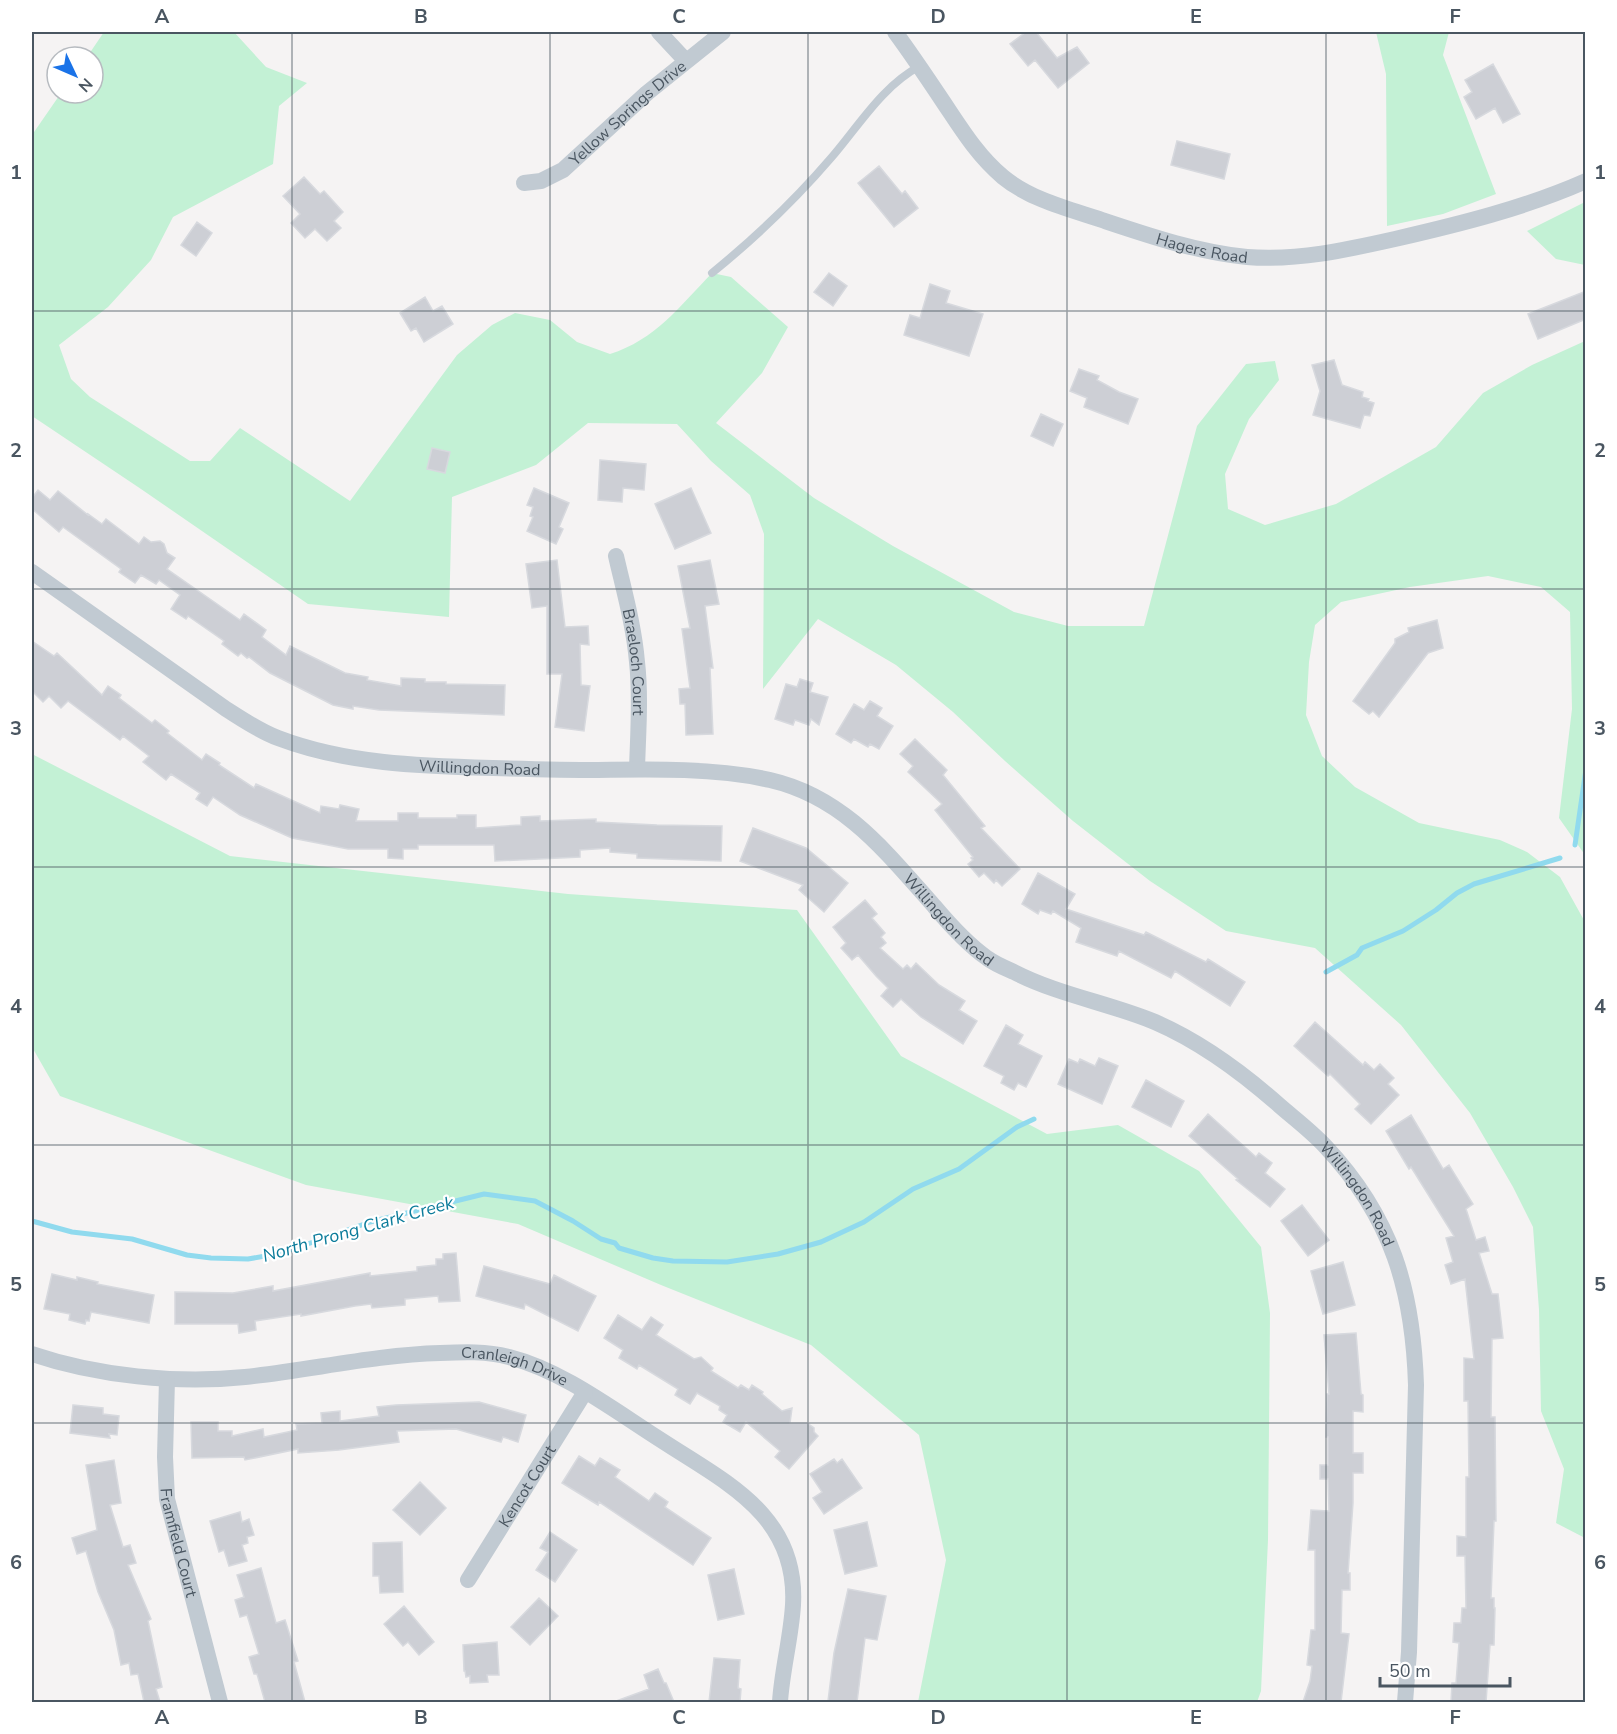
<svg xmlns="http://www.w3.org/2000/svg" width="1617" height="1734" viewBox="0 0 1617 1734" font-family="'Nunito Sans',sans-serif">
	<rect width="100%" height="100%" fill="#f5f3f3"/>
	<path fill="#c3f1d5" d="M104,32H234L266,67L307,83L279,106L273,164L173,217L151,260L108,307L59,345L71,379L90,397L190,461H210L240,428L350,501L457,355L492,325L515,313L550,320L577,342L610,354C655,340 680,306 712,273L731,277L788,327L762,373L716,423L814,498L893,546L1014,612L1068,626H1144L1197,426L1246,364L1275,361L1279,380L1249,419L1225,474L1228,509L1265,525L1336,504L1436,447L1483,393L1532,365L1585,341V855L1559,818L1572,709L1570,612L1541,587L1488,576L1410,587L1341,602L1315,625L1309,662L1306,715L1322,756L1355,787L1419,823L1500,840L1527,852L1560,877L1585,922V1538L1556,1523L1564,1469L1541,1411L1539,1310L1533,1227L1513,1187L1470,1113L1401,1025L1315,948L1226,931L1150,881L1073,821L1005,761L953,712L896,665L818,619L763,689L764,534L750,495L711,461L677,424L588,423L536,465L452,497L449,617L308,604L141,489L32,416V135L61,93H93V57H87Z
		M1376,32H1449L1443,55L1496,194L1443,214L1387,226L1386,74Z
		M1585,202V265L1556,259L1527,231Z
		M32,754L230,856L568,894L797,910L901,1056L1047,1134L1118,1125L1199,1171L1261,1247L1270,1313L1268,1540L1261,1691L1257,1702H918L946,1560L919,1435L811,1345L661,1285L518,1224L306,1185L60,1096L32,1047Z"/>
	<g fill="none" stroke-linecap="round" stroke-linejoin="round">
		<path stroke="#90daee" stroke-width="5" d="M1575,845L1586,769
			M1326,972L1357,955L1362,948L1403,931L1436,910L1457,893L1474,884L1560,858
			M32,1221L72,1232L132,1239L187,1255L211,1258L248,1259L282,1253L370,1222L484,1194L535,1201L573,1221L601,1239L615,1243L619,1248L653,1258L673,1261L727,1262L778,1254L821,1242L864,1222L913,1189L959,1169L1017,1127L1034,1119"/>
	</g>
	<path fill="#cdcfd5" stroke="#d7d9de" stroke-width="1.5" d="M1026,32H1036L1057,58L1077,47L1089,63L1058,88L1035,60L1028,66L1010,44Z
		M1493,64L1520,114L1503,123L1495,108L1476,119L1464,97L1472,92L1465,80Z
		M1177,141L1230,154L1224,179L1171,165Z
		M879,166L902,194L905,191L918,208L894,227L858,183Z
		M304,177L320,194L324,191L343,212L334,221L341,228L327,241L315,229L305,238L291,223L300,214L283,196Z
		M197,222L212,233L196,256L181,245Z
		M829,273L847,286L833,306L814,292Z
		M930,284L950,291L946,303L983,314L969,356L904,335L910,315L920,318Z
		M1586,291V319L1538,339L1528,314Z
		M425,297L433,311L442,306L453,324L424,342L416,328L411,331L400,313Z
		M1334,360L1342,385L1363,392L1362,397L1369,399L1368,401L1374,403L1370,416L1364,415L1360,428L1313,415L1320,391L1312,365Z
		M1079,369L1099,376L1097,380L1119,392L1138,399L1128,424L1084,407L1087,398L1070,391Z
		M1041,414L1063,424L1053,446L1031,436Z
		M432,448L450,452L445,473L427,469Z
		M600,460L646,464L644,490L623,488L622,502L598,500Z
		M534,488L569,503L559,527L563,529L556,544L527,531L533,517L530,516L533,507L527,505Z
		M691,488L711,533L675,549L655,504Z
		M38,490L50,500L58,491L88,515V514L102,524L106,519L139,544L144,537L151,542L160,541L164,544L167,553L175,558L167,569L240,620L244,614L266,630L262,637L286,655L290,646L345,673L368,677L367,680L401,686V678L425,679V682H446V684L505,685L504,715L379,710L353,706V709L333,705L270,673L249,657L247,658L241,653L238,656L222,644L224,641L188,616L186,619L171,609L180,595L159,580L156,584L141,575L135,583L119,572L121,569L63,527L59,532L32,509V498Z
		M557,560L565,627L588,626L589,645L580,644L581,685L590,686L584,731L555,727L562,674H547V606L532,608L526,564Z
		M710,560L719,604L705,606L713,668H710L713,734L686,735L685,704H680L679,689L690,688L682,629L690,628L678,566Z
		M1437,620L1443,648L1428,653L1379,717L1373,711L1369,714L1353,701L1395,643V639L1409,632L1408,628Z
		M32,641L54,656L57,653L102,695L108,686L121,695L119,698L152,723L155,720L169,731L167,733L202,760L206,754L220,763L219,765L254,788L256,784L320,813L321,806L339,809L340,805L359,809L356,821H398V813H418V818H457V815H476V828L521,825V817L540,816V821L596,819V822L657,825L722,826L721,861L637,858V854L610,852V848L580,850V857L495,861L494,845H418V849H403V859L388,858V849H348L292,838L240,815L213,797L207,806L196,799L200,793L171,774L166,780L143,762L149,756L123,736L120,740L68,701L61,708L49,696L43,702L32,691Z
		M800,679L813,683L810,692L828,697L819,725L811,719L809,725L795,720L793,725L775,719L786,684L797,687Z
		M870,701L882,708L877,716L893,726L879,749L870,744L868,747L854,739L851,743L836,734L854,704L864,710Z
		M915,739L947,770L943,775L985,826L981,828L1020,869L1002,886L996,880L994,883L984,873L979,877L968,864L973,860L971,858L973,857L935,810L942,804L908,772L913,766L900,754Z
		M753,828L806,848L848,883L824,912L799,890L803,885L740,861Z
		M1038,873L1075,894L1066,909L1144,935L1146,932L1206,962L1208,959L1245,982L1230,1006L1175,971L1171,978L1119,951L1117,956L1076,942L1081,928L1053,911L1051,914L1040,910L1038,914L1022,904Z
		M865,900L877,914L872,918L885,933L881,937L886,943L880,948L903,969L907,965L911,969L916,963L939,985L965,1001L959,1010L977,1021L963,1044L921,1017L901,999L893,1007L881,996L888,988L876,976L858,955L852,960L841,948L846,943L833,927Z
		M1315,1022L1363,1065L1365,1062L1374,1070L1380,1064L1394,1078L1388,1084L1399,1095L1371,1124L1355,1109L1360,1104L1330,1074L1328,1076L1294,1046Z
		M1006,1025L1023,1035L1018,1044L1042,1056L1026,1087L1018,1083L1014,1090L1001,1083L1004,1076L984,1066Z
		M1099,1058L1118,1066L1102,1104L1058,1084L1069,1059L1078,1063L1080,1059L1095,1066Z
		M1146,1080L1184,1101L1171,1127L1132,1107Z
		M1208,1114L1256,1157L1259,1153L1272,1163L1265,1173L1285,1189L1270,1207L1236,1180L1238,1179L1189,1136Z
		M1411,1115L1443,1169L1449,1165L1473,1204L1466,1209L1476,1240L1485,1237L1489,1251L1479,1253L1492,1294H1498L1503,1338L1492,1339L1491,1417H1495L1496,1521H1494L1491,1598H1494V1608H1495L1494,1645H1490L1486,1702H1451L1452,1683H1456L1459,1643L1453,1642L1454,1623H1461L1462,1608H1466L1465,1556H1457V1536L1466,1537V1477H1469L1468,1401H1464V1358L1474,1359L1465,1279L1451,1284L1445,1265L1453,1262L1446,1238L1454,1236L1411,1167L1409,1169L1386,1131Z
		M1302,1205L1329,1240L1308,1256L1281,1221Z
		M456,1253L460,1301L439,1302L438,1296L405,1299V1305L372,1308L371,1304L355,1306L301,1316V1314L255,1321L256,1330L239,1333L238,1324H175V1292L233,1293L273,1286V1291L370,1273V1276L417,1271V1267L436,1265V1259H443V1254Z
		M1343,1262L1355,1305L1323,1314L1311,1271Z
		M484,1266L550,1284L554,1275L596,1296L578,1331L525,1304L524,1309L476,1296Z
		M52,1274L77,1280V1277L98,1282L97,1284L154,1295L149,1323L91,1312L89,1321L86,1320L85,1324L69,1320L70,1314L44,1309Z
		M618,1315L642,1330L651,1317L663,1325L656,1335L694,1359L701,1357L713,1368L711,1371L738,1388L741,1385L749,1390L752,1385L763,1392L762,1394L782,1411L792,1408L790,1423H807L814,1428V1432L818,1436L789,1469L775,1457L780,1451L746,1422L740,1432L723,1422L727,1415L719,1410L720,1406L697,1393L690,1404L675,1395L678,1389L639,1365L637,1369L619,1358L623,1350L604,1338Z
		M1356,1333L1361,1394L1363,1395V1412L1353,1411V1453H1363V1473H1353V1503L1348,1573H1350V1590H1342L1341,1633L1349,1634L1341,1702H1303L1310,1681L1312,1666L1307,1665L1311,1630H1315V1550H1308L1311,1510L1329,1511L1328,1479H1320V1465H1328V1437H1326L1327,1394H1329L1324,1335Z
		M479,1402L526,1415L518,1442L503,1437L501,1442L456,1429L397,1431L399,1442L339,1450L298,1453V1449L245,1460L244,1457L192,1458L191,1422H218V1431H232V1436L263,1429L264,1437L297,1430L296,1424L322,1423L321,1413L340,1411V1421L379,1416L377,1407L396,1405Z
		M73,1405L103,1408V1414L119,1416L117,1435L109,1434L110,1438L70,1433Z
		M579,1456L595,1466L600,1458L620,1470L615,1477L649,1501L655,1493L668,1502L665,1507L711,1538L693,1565L599,1502L598,1505L562,1483Z
		M834,1459L837,1463L842,1459L862,1488L824,1514L813,1498L822,1492L810,1474Z
		M114,1460L121,1503L110,1505L123,1547L130,1545L136,1563L128,1565L151,1619L148,1621L162,1687L156,1689L160,1702H144L138,1674L131,1675L129,1663L121,1665L114,1630L98,1592L86,1551L77,1554L72,1538L97,1530L86,1465Z
		M420,1482L446,1508L420,1535L393,1510Z
		M240,1512L242,1522L249,1519L254,1535L247,1537L248,1543L242,1545L247,1561L229,1566L224,1550L219,1552L210,1521Z
		M867,1522L877,1566L845,1574L834,1530Z
		M550,1532L577,1550L555,1582L536,1570L548,1552L540,1548Z
		M402,1542L403,1592L380,1593L379,1576H373V1543Z
		M261,1568L276,1623L285,1620L298,1661L294,1662L305,1702H265L257,1674H254L249,1657L259,1654L247,1615L240,1617L235,1600L244,1597L237,1575Z
		M734,1569L744,1614L718,1620L708,1575Z
		M848,1589L886,1596L877,1640L865,1638L857,1702L828,1701L834,1653Z
		M539,1598L558,1616L530,1645L511,1627Z
		M404,1606L434,1642L419,1655L408,1642L403,1646L384,1624Z
		M497,1642L499,1675H487L488,1682L470,1683V1676L466,1677L465,1671H464L463,1645Z
		M714,1658L740,1660L738,1688L741,1689L740,1702H709Z
		M658,1669L664,1683H666L674,1702H617L616,1701L649,1689L644,1675Z"/>
	<g fill="none" stroke-linecap="round" stroke-linejoin="round">
		<path stroke="#c1cad2" stroke-width="8" d="M712,273C755,238 795,200 831,158C858,127 882,86 920,66"/>
		<g stroke="#c1cad2" stroke-width="16">
			<path d="M659,32L686,61"/>
			<path id="s1" d="M895,32C912,55 928,79 944,103C962,130 978,156 1003,177C1031,200 1069,209 1102,220C1150,236 1197,252 1247,257C1297,261 1346,250 1395,239C1460,224 1525,208 1586,181"/>
			<path id="s2" d="M524,183L541,181L563,170L647,93L723,32"/>
			<path id="s3" d="M616,556C624,591 634,626 637,662C641,697 638,734 637,769"/>
			<path id="s4" d="M32,572L226,709C242,719 259,731 278,738C346,764 421,766 493,768C528,769 563,770 598,770C653,769 717,768 770,780C844,797 886,852 934,906C950,925 967,944 987,958C995,964 1005,968 1014,972C1059,995 1109,1003 1155,1022C1199,1041 1244,1074 1280,1106C1295,1119 1311,1131 1325,1146C1392,1217 1413,1290 1416,1385L1409,1652L1405,1702"/>
			<path id="s5" d="M32,1354C97,1376 177,1384 245,1377C311,1370 375,1355 440,1353C463,1352 487,1351 509,1357C564,1371 616,1412 664,1442C727,1483 798,1516 793,1605C791,1638 782,1670 780,1702"/>
			<path id="s6" d="M167,1379L165,1457L167,1499L220,1702"/>
			<path id="s7" d="M468,1580L585,1392"/>
		</g>
	</g>
	<path fill="none" stroke="#4a5661" stroke-width="1.5" stroke-opacity="0.55" d="M292,32V1702M550,32V1702M808,32V1702M1067,32V1702M1326,32V1702M32,311H1586M32,589H1586M32,867H1586M32,1145H1586M32,1423H1586"/>
	<g text-anchor="middle" stroke-width="4.5" stroke-linejoin="round" paint-order="stroke">
		<g font-size="16" fill="#4a5661" stroke="#fff">
			<text dy="6" stroke="none"><textPath href="#s2" startOffset="128">Yellow Springs Drive</textPath></text>
			<text dy="6" stroke="none"><textPath href="#s1" startOffset="394">Hagers Road</textPath></text>
			<text dy="6" stroke="none"><textPath href="#s3" startOffset="108">Braeloch Court</textPath></text>
			<text dy="6" stroke="none"><textPath href="#s4" startOffset="502">Willingdon Road</textPath></text>
			<text dy="6" stroke="none"><textPath href="#s4" startOffset="1024">Willingdon Road</textPath></text>
			<text dy="6" stroke="none"><textPath href="#s4" startOffset="1528">Willingdon Road</textPath></text>
			<text dy="6" stroke="none"><textPath href="#s5" startOffset="489">Cranleigh Drive</textPath></text>
			<text dy="6" stroke="none"><textPath href="#s7" startOffset="111">Kencot Court</textPath></text>
			<text dy="6" stroke="none"><textPath href="#s6" startOffset="165">Framfield Court</textPath></text>
		</g>
		<g font-size="18" font-style="italic" fill="#0c7c9b" stroke="#fff">
			<text transform="translate(358 1229) rotate(-16)" y="6">North Prong Clark Creek</text>
		</g>
	</g>
	<rect width="1617" height="1734" fill="none" stroke="#ffffff" stroke-width="66"/>
	<g transform="translate(75 75) rotate(134)"><circle r="28" fill="#ffffff" stroke="#b7bbc0" stroke-width="1.5"/>
	<path d="M0-4.5L10 22L0 15L-10 22Z" fill="#1a73e8"/>
	<text y="-9" font-size="16" font-weight="bold" text-anchor="middle" fill="#4a5661">N</text>
	</g>
	<path d="M1380 1677v9h130v-9" fill="none" stroke="#4a5661" stroke-width="3"/>
	<text x="1389" y="1677" font-size="18" fill="#4a5661" stroke="#ffffff" stroke-width="4.5" paint-order="stroke">50 m</text>
	<rect x="33" y="33" width="1551" height="1668" fill="none" stroke="#4a5661" stroke-width="2"/>
	<g font-size="20" text-anchor="middle" font-weight="bold" fill="#4a5661">
		<text x="162" y="23">A</text>
		<text x="421" y="23">B</text>
		<text x="679" y="23">C</text>
		<text x="938" y="23">D</text>
		<text x="1196" y="23">E</text>
		<text x="1455" y="23">F</text>
		<text x="16" y="179">1</text>
		<text x="1600" y="179">1</text>
		<text x="16" y="457">2</text>
		<text x="1600" y="457">2</text>
		<text x="16" y="735">3</text>
		<text x="1600" y="735">3</text>
		<text x="16" y="1013">4</text>
		<text x="1600" y="1013">4</text>
		<text x="16" y="1291">5</text>
		<text x="1600" y="1291">5</text>
		<text x="16" y="1569">6</text>
		<text x="1600" y="1569">6</text>
		<text x="162" y="1724">A</text>
		<text x="421" y="1724">B</text>
		<text x="679" y="1724">C</text>
		<text x="938" y="1724">D</text>
		<text x="1196" y="1724">E</text>
		<text x="1455" y="1724">F</text>
	</g>
</svg>
